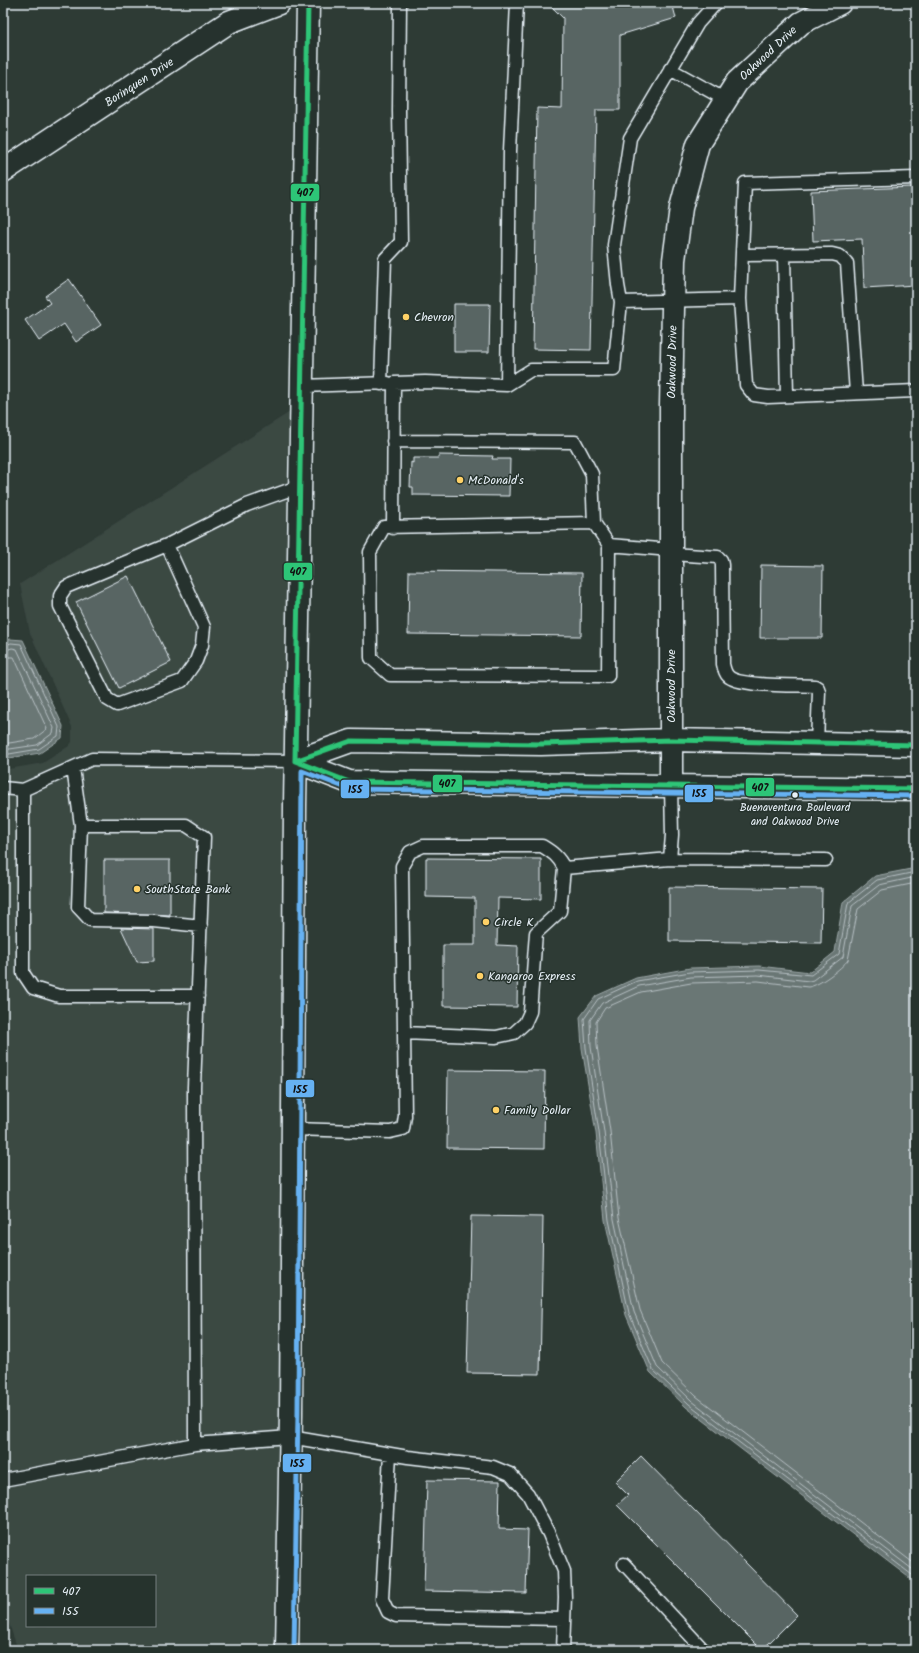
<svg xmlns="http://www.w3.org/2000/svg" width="919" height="1653" viewBox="0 0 919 1653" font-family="Kalam,sans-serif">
	<rect width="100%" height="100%" fill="#2e3b35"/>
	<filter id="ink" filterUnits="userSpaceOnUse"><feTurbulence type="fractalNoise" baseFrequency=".025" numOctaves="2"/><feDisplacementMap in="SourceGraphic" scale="8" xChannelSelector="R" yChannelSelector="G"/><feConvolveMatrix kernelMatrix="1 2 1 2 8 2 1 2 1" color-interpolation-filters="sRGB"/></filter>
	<g filter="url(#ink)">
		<path fill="#3b4843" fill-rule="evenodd" d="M290,412L284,748V752L280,754L283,761L281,768L283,769V771L279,1439L275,1650H18L3,1606V770L43,763L69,746L72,742V727L30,633L20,584ZM27,1576H155V1626H27Z"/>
		<path fill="#6b7775" stroke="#9da8a9" d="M10,639L23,640L63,726L62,738L40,753L3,759V643Z
			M916,868V1583L686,1407L650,1372L626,1315L605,1220L596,1133L582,1048L580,1017L596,996L636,978L690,968L759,966L810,972L835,952L843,902L875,876Z"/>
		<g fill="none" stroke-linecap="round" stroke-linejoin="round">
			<path stroke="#b6c0c4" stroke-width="1" d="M3,646L11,643L21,644L59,727L58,736L39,749L3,755
				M3,651L12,648L17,649L54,728L53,733L37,745L3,750
				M3,657H14L47,729L34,739L3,744
				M916,872L877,880L848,903L839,954L811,975L759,970L690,972L637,981L598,999L584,1019L586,1048L599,1132L609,1220L629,1313L653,1370L689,1404L916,1578
				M916,877L879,885L852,906L843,957L813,980L809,981L758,975L691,977L639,986L602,1003L590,1020L591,1047L604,1132L614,1219L634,1312L657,1367L692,1401L916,1572
				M916,883L882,890L858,909L848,960C842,968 819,986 808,987L758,981L691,983L641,992L605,1008L596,1022L597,1046L610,1131L619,1218L640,1310L662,1363L696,1396L916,1565"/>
		</g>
		<path fill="#596563" stroke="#e8f1f8" d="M548,3H672L676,18L620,35V110H596L591,350L533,349L537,108L562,109L563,18Z
			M912,187L916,285L864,288L862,239L813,241L811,191Z
			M69,279L101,325L76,342L64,324L39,341L25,320L50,303L45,296Z
			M454,304H490L489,352H454Z
			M439,455L493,456L492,459H510L509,496L413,495V487H410L411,462L413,463V458H439Z
			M761,565L823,566L822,638H760Z
			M409,571L582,573L581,636L408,634Z
			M128,576L171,662L119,688L76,602Z
			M426,858L541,859V899L498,898L497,945L518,946L517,1007L443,1006V945H475V898L426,897Z
			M104,860H170V915L104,913Z
			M669,887L822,889L821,943L669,941Z
			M121,928L154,929V961L137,962Z
			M448,1070L545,1071L544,1149L447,1148Z
			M471,1216L543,1217L540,1374L467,1373Z
			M641,1456L797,1615L762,1650L617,1505L628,1495L615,1482Z
			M427,1480L500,1481L499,1529L528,1530L526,1593L424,1591Z"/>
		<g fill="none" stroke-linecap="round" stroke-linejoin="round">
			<g stroke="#e8f1f8" stroke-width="15">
				<path id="lane" d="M670,69L726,100
					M916,178L745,183L740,299L746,385L754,395L768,397L916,391
					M742,255L832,254L840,256L847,263L856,393
					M784,255L787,396
					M621,302L618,285L614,245L630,138L698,23L716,3
					M381,384L385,259L401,242L399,111L400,3
					M507,385L510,151L517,3
					M302,386L388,383
					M393,441L575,442L592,474L594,523L609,545L671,550
					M594,523L384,527L370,552L371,658L390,675L608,676L609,545
					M393,528L394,383L425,382L507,385L531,370H614L621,302L740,299
					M167,545L66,587L60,596V606L107,699L117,705L182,681L196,661L202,645L204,627L167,545L247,505L300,486
					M671,554L718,557L721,560L722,565L723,664C724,669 725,673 728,676C738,687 798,685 815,686L818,688L819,692L817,743
					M73,768L81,825H186L204,837L194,1087L195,1444
					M3,788L23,790L92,759L295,761
					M23,790V973L33,988L59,996H198
					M81,825L78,907L90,920L154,921L201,926
					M670,859L826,860
					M404,1033L496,1037L514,1033L525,1023L530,1012L536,933L560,911L564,868
					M293,1129L390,1132L403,1129L405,1116L402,866L410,852L423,846H542C552,852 559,857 564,868L670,859L672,835L671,786
					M390,1454L382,1599L388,1612L396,1616L564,1619
					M3,1480L195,1444L290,1437L408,1457L493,1467L510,1474L528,1494L549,1534L564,1571L565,1597L563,1650
					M624,1564L701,1647L697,1650"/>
			</g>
			<g stroke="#e8f1f8" stroke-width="25">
				<path id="street" d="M3,171L229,22L279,3"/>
			</g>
			<g stroke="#e8f1f8" stroke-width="25">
				<path id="secondary" d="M295,761L349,782L916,789
					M295,761L351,741L541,744L671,740L916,745
					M671,786V405L674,260L681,208L698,144L737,82L801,23L840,3
					M287,1650L291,1413L295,805L308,3"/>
			</g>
			<use href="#lane" stroke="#26332d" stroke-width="12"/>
			<use href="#street" stroke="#26332d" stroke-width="22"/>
			<use href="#secondary" stroke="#26332d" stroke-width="22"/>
			<g stroke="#26332d" stroke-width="8">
				<path id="bus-1" d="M295,761L308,3
					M295,761L349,782L916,789
					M295,761L351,741L541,744L671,740L916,745"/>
			</g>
			<g stroke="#26332d" stroke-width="8">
				<path id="bus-2" d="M294,1650L298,1413L302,771L349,789L916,796"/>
			</g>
			<use href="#bus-1" stroke="#2dc577" stroke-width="5"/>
			<use href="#bus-2" stroke="#66b1f2" stroke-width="5"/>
		</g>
	</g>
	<g fill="#ffd166" stroke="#26332d" stroke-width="1.5">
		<circle cx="406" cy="317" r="4"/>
		<circle cx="460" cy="480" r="4"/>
		<circle cx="137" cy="889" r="4"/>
		<circle cx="486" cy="922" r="4"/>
		<circle cx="480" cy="976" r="4"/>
		<circle cx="496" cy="1110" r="4"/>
	</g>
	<circle fill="#e8f1f8" stroke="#26332d" stroke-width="1.5" cx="795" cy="795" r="3.5"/>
	<g text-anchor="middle" stroke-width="3" stroke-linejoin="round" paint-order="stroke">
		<g font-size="11" fill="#e8f1f8" stroke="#26332d">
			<text x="795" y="811">Buenaventura Boulevard<tspan x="795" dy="14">and Oakwood Drive</tspan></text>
		</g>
		<g font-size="12" fill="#e8f1f8" stroke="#26332d">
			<text transform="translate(768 53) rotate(-43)" y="4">Oakwood Drive</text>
			<text transform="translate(139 82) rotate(-33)" y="4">Borinquen Drive</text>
			<text transform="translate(672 362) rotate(-89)" y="4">Oakwood Drive</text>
			<text transform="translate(671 686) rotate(-90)" y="4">Oakwood Drive</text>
		</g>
		<g font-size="12" fill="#e8f1f8" stroke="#26332d" text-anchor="start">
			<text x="414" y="321">Chevron</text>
			<text x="468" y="484">McDonald's</text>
			<text x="145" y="893">SouthState Bank</text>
			<text x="494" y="926">Circle K</text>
			<text x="488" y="980">Kangaroo Express</text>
			<text x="504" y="1114">Family Dollar</text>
		</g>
	</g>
	<g stroke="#26332d" stroke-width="1.5">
		<rect x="290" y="183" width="30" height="19" rx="4" fill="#2dc577"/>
		<rect x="283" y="562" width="30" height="19" rx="4" fill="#2dc577"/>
		<rect x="432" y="774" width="31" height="19" rx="4" fill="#2dc577"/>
		<rect x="745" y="777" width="30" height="20" rx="4" fill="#2dc577"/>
		<rect x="340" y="779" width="30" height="20" rx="4" fill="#66b1f2"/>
		<rect x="684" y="784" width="30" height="19" rx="4" fill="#66b1f2"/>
		<rect x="285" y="1079" width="30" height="19" rx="4" fill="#66b1f2"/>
		<rect x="282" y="1453" width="30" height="20" rx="4" fill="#66b1f2"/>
	</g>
	<g font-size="11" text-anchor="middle" font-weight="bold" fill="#111">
		<text x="305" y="196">407</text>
		<text x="298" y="575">407</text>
		<text x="447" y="787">407</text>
		<text x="760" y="791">407</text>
		<text x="355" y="793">155</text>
		<text x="699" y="797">155</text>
		<text x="300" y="1093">155</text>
		<text x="297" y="1467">155</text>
	</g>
	<rect width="919" height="1653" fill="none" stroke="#26332d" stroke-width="16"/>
	<rect x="8" y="8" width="903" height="1637" fill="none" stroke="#e8f1f8" stroke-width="1.5" filter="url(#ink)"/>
	<rect x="26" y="1575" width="130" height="52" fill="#26332d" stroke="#747f7e"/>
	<rect x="34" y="1588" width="20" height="6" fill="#2dc577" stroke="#747f7e"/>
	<text x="62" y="1595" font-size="12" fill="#e8f1f8">407</text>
	<rect x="34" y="1608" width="20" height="6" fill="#66b1f2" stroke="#747f7e"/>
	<text x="62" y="1615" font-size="12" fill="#e8f1f8">155</text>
</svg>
